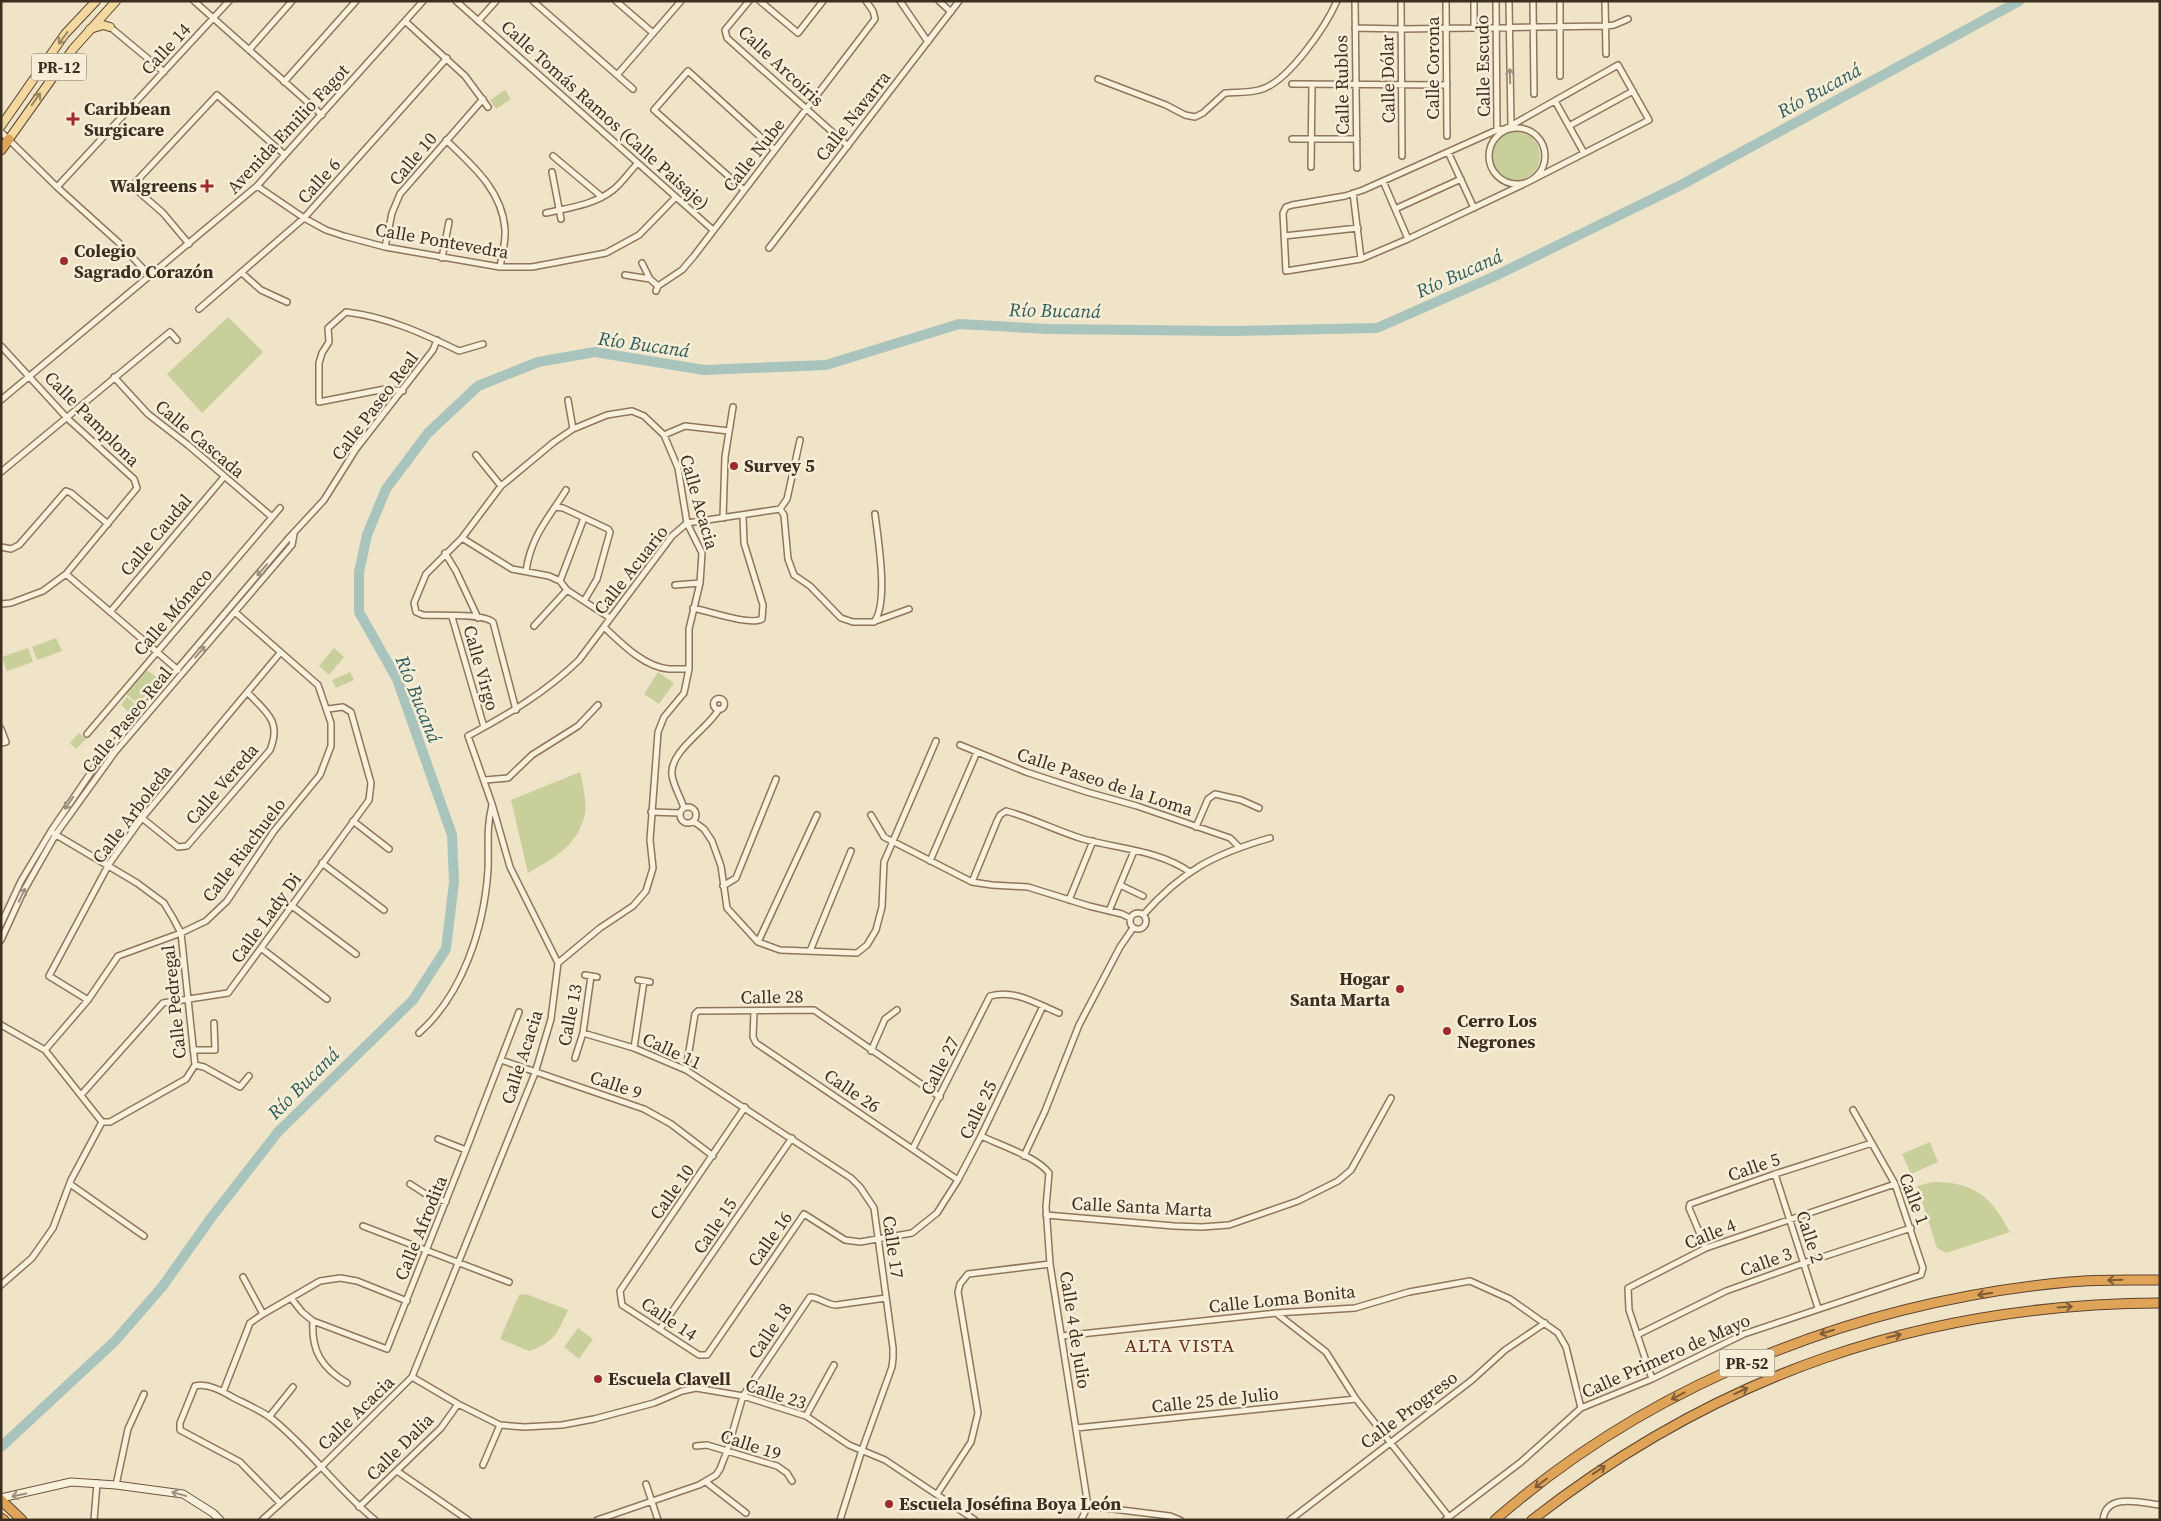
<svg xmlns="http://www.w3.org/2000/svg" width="2161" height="1521" viewBox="0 0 2161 1521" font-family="'Source Serif 4',serif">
	<rect width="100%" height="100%" fill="#f0e4c8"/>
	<path fill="#c9cf9b" d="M505,90L511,99L496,109L490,100Z
		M1492 156a24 24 0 1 1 48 0a24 24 0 1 1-48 0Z
		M228,317L263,352L202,413L167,374Z
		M56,638L62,651L37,660L32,647Z
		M28,648L33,662L7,671L2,657Z
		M334,648L344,657L329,675L319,666Z
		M147,670L159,679L138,704L126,694Z
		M350,672L354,680L336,688L332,680Z
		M658,672L674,683L659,704L644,694Z
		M127,697L138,706L131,714L121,705Z
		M79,733L86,739L76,749L70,743Z
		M580,772C583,786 588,804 584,818C576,847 552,859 528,873L511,800Z
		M1930,1142L1938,1162L1911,1174L1902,1154Z
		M1932,1182C1973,1181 1992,1197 2010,1232L1946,1253L1937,1248L1917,1186Z
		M526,1294L568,1310C556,1335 556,1341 529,1351L500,1339L519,1295Z
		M578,1328L593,1339L579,1359L564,1347Z"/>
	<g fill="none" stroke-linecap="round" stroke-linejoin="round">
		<path stroke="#a9c4bc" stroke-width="10" d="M1,1447L115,1341L162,1287L211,1218L278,1132L413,1000L446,949L454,882L452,835L397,679L359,612V572L367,535L386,489L428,433L478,386L538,362L595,352L704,370L826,365L959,324L1048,329L1230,331L1377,328L1495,276L1681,185L2019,1"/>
		<g stroke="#8d765c" stroke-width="8">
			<path id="street" d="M194,1L322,115
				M456,1L713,230
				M533,1L633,89
				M616,1L653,33
				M749,1L725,30L727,38L848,146
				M760,1L798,33L823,1
				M900,1L928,42
				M939,1L951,12
				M1355,1L1357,168
				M1401,1L1402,156
				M1446,1L1447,136
				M1474,1V27
				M1496,1L1497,130
				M1509,1L1511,125
				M1533,1L1534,94
				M1560,1V76
				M1605,1L1606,54
				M405,21L465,76L488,107
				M478,21L496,1
				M110,27L164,72
				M1355,28L1401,29L1606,26L1614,25L1628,19
				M249,50L292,1
				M1618,65L1649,120L1528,182L1408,239L1361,259L1286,271L1283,213L1286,207L1292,205L1345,196L1363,190L1497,130L1505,129Z
				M617,75L681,1
				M1098,79L1166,105L1185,115L1195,117L1203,113L1225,93C1236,92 1248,93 1259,90C1287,84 1326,26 1337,1
				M284,82L356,1
				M1292,84L1447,85
				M1555,101L1584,153
				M1569,126L1633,91
				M1489 156a28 28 0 1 1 56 0a28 28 0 1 1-56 0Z
				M1,132L57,187L118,242L150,276
				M1292,139H1357
				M446,140C472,165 502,190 505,229C506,241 502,255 500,267
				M1448,152L1474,208
				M553,156L602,197
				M1311,167L1312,84
				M552,172L561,219
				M1383,181L1408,239
				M257,186L304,218L326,230L344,236L385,247L500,267H532L606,253L639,235L675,198
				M57,187L229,1
				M744,190L654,110L688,71L775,150
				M1353,193L1361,259
				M1395,209L1461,179
				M546,213C568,208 594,205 613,190C622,183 629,172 637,164
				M1284,236L1358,228
				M189,244L163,213L132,186L217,95L285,155
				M385,247L392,213L400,194L483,99
				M769,248L959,1
				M442,258L449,222
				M642,263L650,279
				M242,273L261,290L287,302
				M625,275L650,279L658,286
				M656,291L658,286L682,270L694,256L875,19L873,11L866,1
				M199,309L304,218L447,58
				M1,346L67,418L134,479L137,488L66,574L43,591L11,603L1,604
				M114,377L148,414L188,445L272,517
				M403,391L385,389L319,402V363L322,353L329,342L328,328L346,312C387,317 422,333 459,351L483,344
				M1,400L257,186L423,1
				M568,400L573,429
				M664,435L685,426L729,431
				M476,455L501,486
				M1,472L170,332L177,340
				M555,507L563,508L608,529L610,532L597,579L584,601
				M780,509L784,515L788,559L794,575L810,586L841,618L853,622H873L909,609
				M723,518L725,457L733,407
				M462,538L512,569L549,576L560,581L567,590L610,618
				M1,547L11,549L19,545L66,491L71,493L108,524
				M445,553L456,571L478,618
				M526,571C531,536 548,519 566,490
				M66,574L178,670
				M560,581L584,518
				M675,585L700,583
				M693,608C708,611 750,626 762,619L763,605L744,543L743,516
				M110,612L224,477
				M452,617L484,727
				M874,622C889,603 878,539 875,514
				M534,626L567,590
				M604,627C621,643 644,667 669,669C676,669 682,669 689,669
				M713.5 704a5.5 5.5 0 1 1 11 0a5.5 5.5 0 1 1-11 0Z
				M1,729L6,742L1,743
				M87,734L280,508
				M960,745L1026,772L1087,792L1137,806L1230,838L1239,847
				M485,780L508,778L532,755L578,726L598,705
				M680 815a8 8 0 1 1 16 0a8 8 0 1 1-16 0Z
				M684,808C681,798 673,785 672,775C669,751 708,729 719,709
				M651,812L680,813
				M871,815L884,837L972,882L992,885L1028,887L1089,906L1122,914L1130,918
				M142,818L178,847L187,846L270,750C282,721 266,712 248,693
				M353,821L389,849
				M693,821L704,829L712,841L721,866L727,908L758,942L780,950L857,953L867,945L876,930L882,907L884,862L936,741
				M1196,827L1208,799L1215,794L1241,800L1259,808
				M53,833L137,883L164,903L173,918L181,933L195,1065L186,1079L110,1122H102
				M930,861L977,752
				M322,863L384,910
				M972,882L997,821L1000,815L1006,811C1032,818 1057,831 1083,839C1119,849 1158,850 1190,872
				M1120,885L1143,896
				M723,886L736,878L776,779
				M1069,900L1093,841
				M292,906L356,954
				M1109,911L1134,851
				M1130 921a8 8 0 1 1 16 0a8 8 0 1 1-16 0Z
				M1143,915C1182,871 1214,854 1270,838
				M1,924L21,881L51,831L96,765L287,540L324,500L356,449L433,350L437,340
				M1,940L23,892L56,834L115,752L292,545L294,534
				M758,942L817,815
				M261,948L327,999
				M810,951L851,851
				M558,963L510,867L492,804L468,736C509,714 546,692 579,660L672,536L687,523L780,509L787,499L800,440
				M585,975L597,977
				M638,980L650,982
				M88,1000L49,976L109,864L142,818L280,653
				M754,1012L753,1037L756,1043L958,1180
				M1,1025L45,1050L102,1122
				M419,1033C463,994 484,928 488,870C489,846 486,829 492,805
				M583,1033L634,1048L686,1070L851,1178L860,1187L874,1208L893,1348V1358L892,1367L862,1450L840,1520
				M634,1048L644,981
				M45,1050L88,1000L118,956L181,933L206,921L227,901L274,831L320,775L331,746V723L318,685L235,612
				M193,1050H215L214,1023
				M871,1051L885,1019L897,1010
				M575,1058L583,1033L591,976
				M501,1060L644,1109L671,1124L713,1156
				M195,1065L204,1067L240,1087L249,1076
				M686,1070L695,1014L698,1011L814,1010L940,1097
				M81,1095L163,1003L228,993L369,800L371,783L351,712L343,707L328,709
				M745,1107L620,1291L622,1305L699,1355H707L804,1214L845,1240L860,1242L912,1233L937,1213L958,1180L981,1136L1043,1006
				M981,1136C1000,1145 1037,1157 1049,1173L1046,1207L1050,1264L1088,1506L1081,1520
				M438,1139L466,1150
				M913,1148L990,996C1015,989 1037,1004 1059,1013
				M1024,1156L1045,1111L1079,1025L1120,947L1133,928
				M1775,1174L1818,1308
				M70,1184L144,1236
				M410,1184L424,1193L446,1202
				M1046,1215L1174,1226L1202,1227L1229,1225L1298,1201L1338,1181L1351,1170L1391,1098
				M363,1226L509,1282
				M1706,1248L1689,1208L1690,1204L1775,1174L1872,1143
				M243,1277L263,1314
				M1,1285L32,1258L53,1228L71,1180L102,1122
				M291,1298L302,1312L313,1321L387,1349L466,1150L519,1012
				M1276,1313L1326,1352L1356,1399L1449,1517
				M313,1321C311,1351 322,1368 347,1383
				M660,1329L792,1138
				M1637,1335L1726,1291L1804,1263L1911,1228
				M1062,1336L1276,1313L1355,1308L1409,1292L1470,1281L1510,1299L1558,1333L1566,1347L1581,1408
				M412,1377L458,1404L500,1425L524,1427L562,1425L594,1419L654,1403L682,1391L696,1388L743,1396L806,1416L849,1445L885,1460L975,1520
				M1652,1379L1629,1310L1628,1288L1706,1248L1895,1184
				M223,1392L250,1323L263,1314L320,1281L340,1278L357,1281L407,1301
				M806,1416L834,1365
				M269,1417L293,1387
				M1076,1428L1356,1399
				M696,1446L707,1445L777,1466L787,1473L792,1481
				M483,1465L500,1425
				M397,1471L468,1520
				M706,1482L746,1513
				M646,1484L658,1520
				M116,1485L128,1429L144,1394
				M937,1494L971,1442L978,1413L958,1292L960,1284L968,1274L1050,1264
				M280,1503L240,1462L180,1430V1423L195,1386C208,1383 222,1391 234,1398C246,1404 260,1410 271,1418C309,1448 337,1489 375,1520
				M1088,1506L1170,1516L1180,1520
				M359,1507L441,1428L458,1404
				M94,1520L97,1483
				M262,1520L321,1467L412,1377L535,1073L551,1019L558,963L600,928L633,906L646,891L653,868L650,840L658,732L664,717L684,693L689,669V629L700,583L702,553L687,523L678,468L664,435L644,416L632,411L607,415L573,429L554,442L501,486L462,538L426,574L414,603L416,612L423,615C438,616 482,613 493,622L516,710
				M597,1520L699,1485L716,1475L720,1469L727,1451L743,1396L810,1297C819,1297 827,1305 836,1305L886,1298
				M1290,1520L1472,1380L1505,1350L1545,1323
				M1445,1520L1521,1462L1581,1408L1652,1379L1744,1334L1921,1275L1923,1268L1895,1184L1853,1110
				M2103,1520C2106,1492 2141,1503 2160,1505"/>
		</g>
		<g stroke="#6f573f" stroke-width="9">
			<path id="secondary" d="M1,1498L71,1482L116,1485L183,1494L213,1513L220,1520"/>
		</g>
		<g stroke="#5b4430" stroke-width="10">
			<path id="primary" d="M90,29L103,25L110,27
				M1,126L65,34L96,1
				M9,139L73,49L116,1"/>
		</g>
		<g stroke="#5b4430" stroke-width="11">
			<path id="highway" d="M1,150L9,139
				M1,1500L22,1520
				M1,1518L4,1520
				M1495,1520C1653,1381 1861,1301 2069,1282C2099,1279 2130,1280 2160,1280
				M1532,1520C1719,1374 1922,1304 2160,1303"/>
		</g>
		<use href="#street" stroke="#faf1dc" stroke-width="5"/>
		<use href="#secondary" stroke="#faf1dc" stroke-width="7"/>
		<use href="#primary" stroke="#f3d9a0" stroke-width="8"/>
		<use href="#highway" stroke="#e0a458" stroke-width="9"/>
	</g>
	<defs><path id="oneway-shaft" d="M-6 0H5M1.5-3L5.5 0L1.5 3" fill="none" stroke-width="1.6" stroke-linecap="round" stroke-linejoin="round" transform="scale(1.25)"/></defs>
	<g stroke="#988460">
		<use href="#oneway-shaft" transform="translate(63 38) rotate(127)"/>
		<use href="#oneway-shaft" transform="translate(36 99) rotate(-55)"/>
	</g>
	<g stroke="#9c907e">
		<use href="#oneway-shaft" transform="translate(1510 76) rotate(-91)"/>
		<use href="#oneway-shaft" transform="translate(262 570) rotate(131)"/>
		<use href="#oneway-shaft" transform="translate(200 652) rotate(-49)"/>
		<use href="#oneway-shaft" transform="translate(69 803) rotate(125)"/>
		<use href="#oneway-shaft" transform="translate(22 895) rotate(-64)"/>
		<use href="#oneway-shaft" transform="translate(179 1494) rotate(-165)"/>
		<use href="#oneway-shaft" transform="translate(19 1495) rotate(168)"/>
	</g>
	<g stroke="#7e5d36">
		<use href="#oneway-shaft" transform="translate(2115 1280) rotate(178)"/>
		<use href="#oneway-shaft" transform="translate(1985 1294) rotate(171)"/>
		<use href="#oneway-shaft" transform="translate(2065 1307) rotate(-4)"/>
		<use href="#oneway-shaft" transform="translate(1827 1332) rotate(163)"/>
		<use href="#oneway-shaft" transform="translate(1894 1336) rotate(-14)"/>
		<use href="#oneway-shaft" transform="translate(1741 1391) rotate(-25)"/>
		<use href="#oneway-shaft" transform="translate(1678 1396) rotate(152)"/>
		<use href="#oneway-shaft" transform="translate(1599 1470) rotate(-34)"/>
		<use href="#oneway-shaft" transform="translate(1541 1483) rotate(143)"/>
	</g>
	<g fill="#9e2a2b" stroke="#f7eed8" stroke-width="2">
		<path d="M70.5 111.5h5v5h5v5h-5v5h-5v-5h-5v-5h5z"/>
		<path d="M204.5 178.5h5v5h5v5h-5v5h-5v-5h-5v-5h5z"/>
		<circle cx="64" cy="261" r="5"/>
		<circle cx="734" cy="466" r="5"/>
		<circle cx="1400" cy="989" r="5"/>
		<circle cx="1447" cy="1031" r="5"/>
		<circle cx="598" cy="1379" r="5"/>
		<circle cx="889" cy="1504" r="5"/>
	</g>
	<g text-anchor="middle" stroke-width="5" stroke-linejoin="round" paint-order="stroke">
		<g fill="#f7eed8" stroke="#756857" stroke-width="1">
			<rect x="31.5" y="53.5" width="55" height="27" rx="4"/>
			<rect x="1719.5" y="1349.5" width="55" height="27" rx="4"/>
		</g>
		<g font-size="16" font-weight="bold" fill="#3d2e20">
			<text x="59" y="73">PR-12</text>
			<text x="1747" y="1369">PR-52</text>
		</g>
		<g font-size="18" fill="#3d2e20" stroke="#f7eed8">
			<text transform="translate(166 49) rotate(-47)" y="6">Calle 14</text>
			<text transform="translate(781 66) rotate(43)" y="6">Calle Arcoíris</text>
			<text transform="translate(1483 66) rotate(-91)" y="6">Calle Escudo</text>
			<text transform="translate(1433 68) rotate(-90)" y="6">Calle Corona</text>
			<text transform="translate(1388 79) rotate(-91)" y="6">Calle Dólar</text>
			<text transform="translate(1342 85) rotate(-91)" y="6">Calle Rublos</text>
			<text transform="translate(605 115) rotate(42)" y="6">Calle Tomás Ramos (Calle Paisaje)</text>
			<text transform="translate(853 116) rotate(-52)" y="6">Calle Navarra</text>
			<text transform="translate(288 129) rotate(-47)" y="6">Avenida Emilio Fagot</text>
			<text transform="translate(754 155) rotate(-52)" y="6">Calle Nube</text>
			<text transform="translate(413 159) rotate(-50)" y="6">Calle 10</text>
			<text transform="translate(319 181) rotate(-48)" y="6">Calle 6</text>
			<text transform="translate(442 241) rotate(10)" y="6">Calle Pontevedra</text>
			<text transform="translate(375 406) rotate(-53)" y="6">Calle Paseo Real</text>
			<text transform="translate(92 419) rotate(45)" y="6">Calle Pamplona</text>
			<text transform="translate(200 439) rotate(40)" y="6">Calle Cascada</text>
			<text transform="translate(699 502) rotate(74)" y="6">Calle Acacia</text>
			<text transform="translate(156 535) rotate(-50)" y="6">Calle Caudal</text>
			<text transform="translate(631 570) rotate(-52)" y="6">Calle Acuario</text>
			<text transform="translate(173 612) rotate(-49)" y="6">Calle Mónaco</text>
			<text transform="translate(481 668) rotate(74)" y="6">Calle Virgo</text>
			<text transform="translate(127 720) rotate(-51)" y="6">Calle Paseo Real</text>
			<text transform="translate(1105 782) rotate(18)" y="6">Calle Paseo de la Loma</text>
			<text transform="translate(222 784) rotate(-49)" y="6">Calle Vereda</text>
			<text transform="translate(132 814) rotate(-53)" y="6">Calle Arboleda</text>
			<text transform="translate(244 850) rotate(-53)" y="6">Calle Riachuelo</text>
			<text transform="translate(266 918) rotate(-54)" y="6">Calle Lady Di</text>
			<text transform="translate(772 997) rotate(-1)" y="6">Calle 28</text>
			<text transform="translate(174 1002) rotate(-96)" y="6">Calle Pedregal</text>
			<text transform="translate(570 1015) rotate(-79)" y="6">Calle 13</text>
			<text transform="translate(672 1051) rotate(25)" y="6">Calle 11</text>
			<text transform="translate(522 1057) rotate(-72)" y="6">Calle Acacia</text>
			<text transform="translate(940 1066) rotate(-63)" y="6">Calle 27</text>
			<text transform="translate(616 1085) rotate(19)" y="6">Calle 9</text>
			<text transform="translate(852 1091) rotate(34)" y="6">Calle 26</text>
			<text transform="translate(978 1110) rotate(-64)" y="6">Calle 25</text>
			<text transform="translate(1754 1167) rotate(-19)" y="6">Calle 5</text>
			<text transform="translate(672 1192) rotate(-55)" y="6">Calle 10</text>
			<text transform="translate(1914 1199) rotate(69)" y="6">Calle 1</text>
			<text transform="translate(1142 1207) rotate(3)" y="6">Calle Santa Marta</text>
			<text transform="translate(715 1226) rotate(-56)" y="6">Calle 15</text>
			<text transform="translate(421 1228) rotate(-68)" y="6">Calle Afrodita</text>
			<text transform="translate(1710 1234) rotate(-22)" y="6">Calle 4</text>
			<text transform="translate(1810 1237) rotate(72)" y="6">Calle 2</text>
			<text transform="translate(770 1239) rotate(-55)" y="6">Calle 16</text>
			<text transform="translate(893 1247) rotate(82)" y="6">Calle 17</text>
			<text transform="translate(1766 1262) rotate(-20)" y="6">Calle 3</text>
			<text transform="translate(1282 1299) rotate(-6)" y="6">Calle Loma Bonita</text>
			<text transform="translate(669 1319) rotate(34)" y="6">Calle 14</text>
			<text transform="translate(1075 1330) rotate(81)" y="6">Calle 4 de Julio</text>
			<text transform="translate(770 1331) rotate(-56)" y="6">Calle 18</text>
			<text transform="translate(1666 1356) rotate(-24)" y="6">Calle Primero de Mayo</text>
			<text transform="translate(776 1394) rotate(18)" y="6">Calle 23</text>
			<text transform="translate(1215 1400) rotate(-6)" y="6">Calle 25 de Julio</text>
			<text transform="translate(1409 1410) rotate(-37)" y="6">Calle Progreso</text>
			<text transform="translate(356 1413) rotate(-44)" y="6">Calle Acacia</text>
			<text transform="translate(751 1445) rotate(18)" y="6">Calle 19</text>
			<text transform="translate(400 1447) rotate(-45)" y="6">Calle Dalia</text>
		</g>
		<g font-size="18" font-weight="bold" fill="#3d2e20" stroke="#f7eed8" text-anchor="start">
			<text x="84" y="115">Caribbean<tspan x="84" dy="21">Surgicare</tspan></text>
			<text x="197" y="192" text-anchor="end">Walgreens</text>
			<text x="74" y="257">Colegio<tspan x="74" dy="21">Sagrado Corazón</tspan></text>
			<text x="744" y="472">Survey 5</text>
			<text x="1390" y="985" text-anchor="end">Hogar<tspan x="1390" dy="21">Santa Marta</tspan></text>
			<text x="1457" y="1027">Cerro Los<tspan x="1457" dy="21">Negrones</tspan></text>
			<text x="608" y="1385">Escuela Clavell</text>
			<text x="899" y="1510">Escuela Joséfina Boya León</text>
		</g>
		<g font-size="19" font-style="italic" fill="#2f5d5a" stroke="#f7eed8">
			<text transform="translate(1819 90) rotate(-29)" y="7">Río Bucaná</text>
			<text transform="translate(1459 273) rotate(-24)" y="7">Río Bucaná</text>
			<text transform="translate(1055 310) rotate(1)" y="7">Río Bucaná</text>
			<text transform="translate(644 344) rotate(8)" y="7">Río Bucaná</text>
			<text transform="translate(419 699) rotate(68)" y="7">Río Bucaná</text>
			<text transform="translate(303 1083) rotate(-45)" y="7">Río Bucaná</text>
		</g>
		<g font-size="19" letter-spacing="1" fill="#6b2e1e" stroke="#f7eed8">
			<text x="1180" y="1352">ALTA VISTA</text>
		</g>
	</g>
	<rect width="2161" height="1521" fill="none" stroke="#3d2e20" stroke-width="5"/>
</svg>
